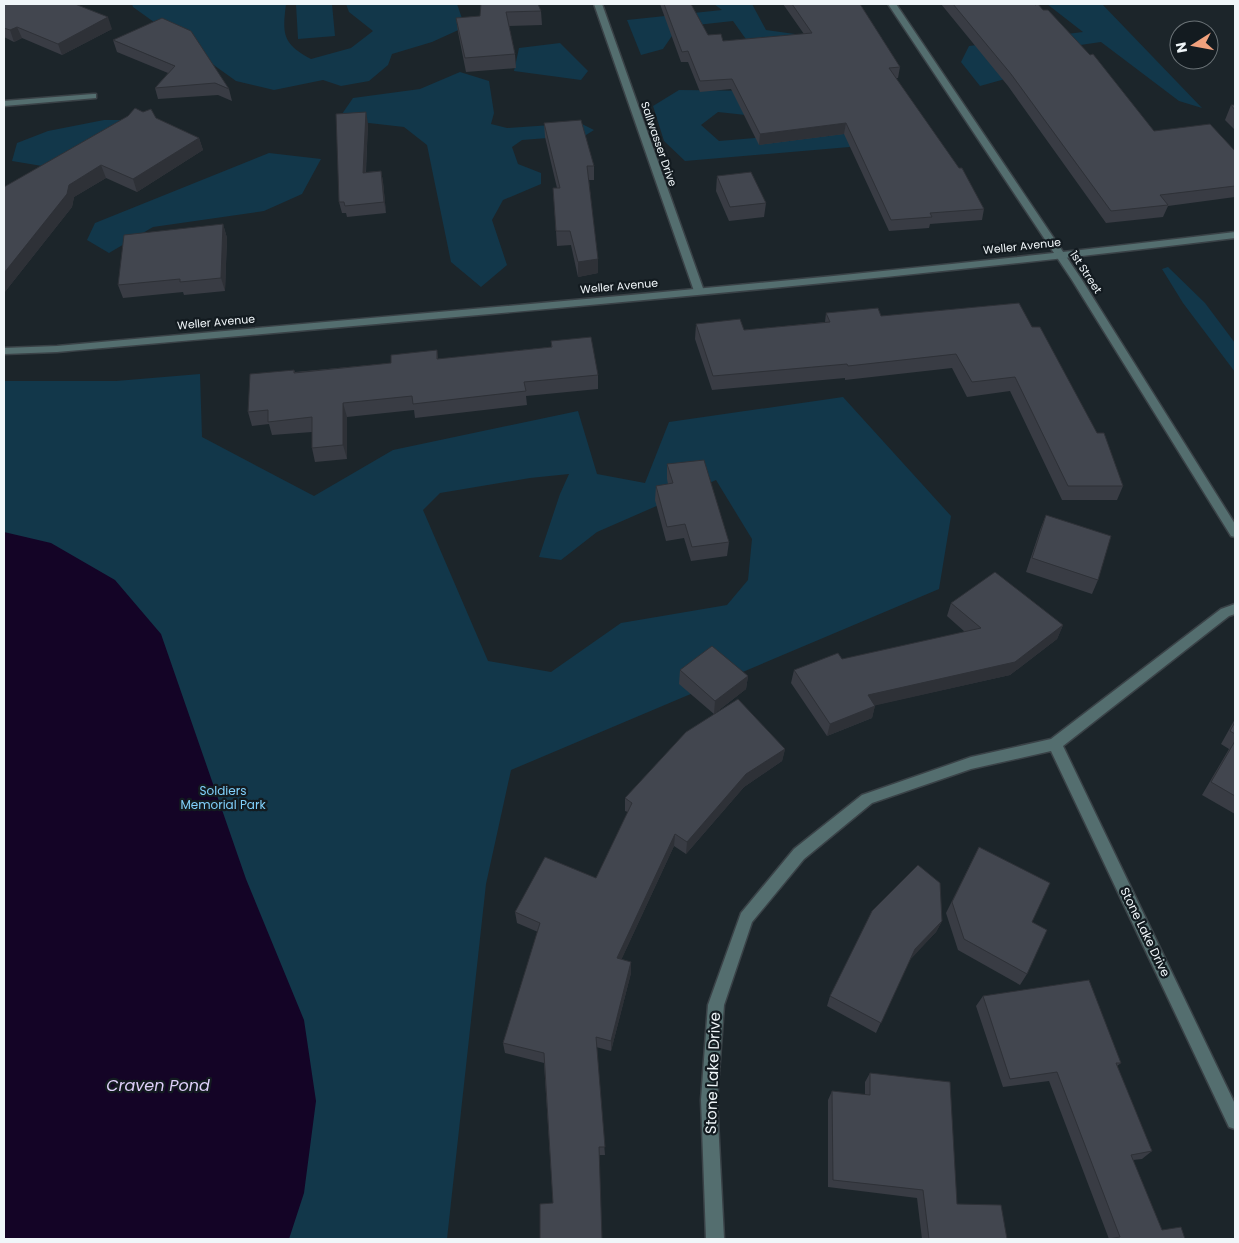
<svg xmlns="http://www.w3.org/2000/svg" width="1239" height="1243" viewBox="0 0 1239 1243" font-family="Poppins,sans-serif">
	<rect width="100%" height="100%" fill="#1c252a"/>
	<path fill="#12374a" fill-rule="evenodd" d="M132,4H286C282,35 283,44 311,59L351,48L373,31L349,12L346,4H457L465,27L432,42L392,54L388,65L369,81L341,86L323,80L274,90L236,81L133,7Z
		M296,4H332L335,36L298,39Z
		M714,4H752L766,30L852,42L758,56L733,21L678,27L663,49L641,55L627,20L722,10Z
		M1047,4H1102L1202,108L1179,101L1101,42L1004,56L1005,79L980,86L961,62L969,46L1083,32Z
		M560,43L588,71L581,80L514,71L519,48Z
		M460,72L489,81L494,113L491,124L507,128L580,123L594,130L586,135L522,140L512,147L518,164L541,173V184L503,200L492,220L507,265L481,287L451,262L427,145L404,127L360,122L342,114L353,98L420,89Z
		M679,90L772,91L840,125L718,112L701,125L719,141L843,131L896,143L685,161L664,141L653,106Z
		M104,120H134L54,168L12,161L17,143L48,131Z
		M269,153L321,159L302,194L264,211L153,227L109,253L87,240L95,223Z
		M1168,267L1205,303L1235,343V372L1183,303L1162,269Z
		M200,374L202,437L314,496L393,450L578,411L597,474L645,483L669,422L843,397L951,516L939,589L511,770L486,884L447,1239H4V381H116ZM569,474L560,494L539,557L561,560L597,532L716,480L752,539L748,580L727,605L621,623L551,672L488,661L423,510L440,493L530,478Z"/>
	<path fill="#140426" d="M4,532L51,543L115,580L161,634L246,879L304,1020L316,1101L304,1193L289,1239H4Z"/>
	<g fill="none" stroke-linecap="round" stroke-linejoin="round">
		<g stroke="#3a4247" stroke-width="3">
			<path id="minor" d="M594,4H602L704,291L702,293L699,294L694,291Z
				M888,4H896L1082,280L1235,524V537L1231,536L1072,280Z
				M93,94H96V98L4,106V101Z
				M1235,604V614L1229,616L1063,746L1235,1104V1129L1229,1127L1051,751L971,769L872,803L804,859L752,922L724,1005L717,1100L724,1239H706L701,1100L708,1005L741,913L794,849L862,795L971,757L1051,739L1221,609Z"/>
		</g>
		<g stroke="#3a4247" stroke-width="3">
			<path id="tertiary" d="M1235,232V238C844,286 450,317 57,352L4,354V348L57,346C450,310 844,280 1235,232Z"/>
		</g>
		<use href="#minor" fill="#546e6f" fill-rule="evenodd"/>
		<use href="#tertiary" fill="#546e6f" fill-rule="evenodd"/>
	</g>
	<path fill="#393c44" d="M4,4L112,29L62,55L22,38L14,42L4,37Z
		M481,4L541,11L542,25L509,26L515,54L516,68L466,72L458,32L456,18L480,16Z
		M660,4H691L708,35L723,41L804,34L783,4H860L900,67L898,78H895L984,209L982,220L930,224L929,228L889,231L844,134L759,145L731,89L700,92L688,62H681Z
		M941,4H1034L1154,131L1235,151V197L1168,206L1163,217L1106,223L1008,86Z
		M113,40L229,89L232,101L218,95L158,99L155,88L168,73L117,52Z
		M1231,105H1235V130L1225,120Z
		M128,116L156,118L199,138L203,150L137,192L106,178L74,197L72,207L4,293V187Z
		M368,123L366,172L381,171L383,182L386,213L347,217L346,213H342L339,202Z
		M544,123L594,166V180H589L598,273L578,277L571,245L557,246L553,188H557L545,137Z
		M717,176L766,203L764,217L729,221L716,191Z
		M223,224L227,238L225,291L184,295L183,292L123,298L118,285Z
		M826,313L881,316L1032,327L1123,486L1117,500H1062L1010,391L967,397L952,368L845,380V378L712,390L695,339L696,324L744,330L825,322Z
		M551,341L598,375V389L526,396L527,405L415,418L414,410L347,417V459L315,462L312,448V432L272,435L269,424L252,426L248,412L294,370L295,372L391,363L437,350L438,359L551,347Z
		M667,464L729,542L727,556L691,561L684,538L666,541L655,500L656,486L668,484L667,479Z
		M1046,515L1098,580L1092,594L1026,572L1040,530Z
		M951,603L1063,625L1057,639L1010,675L875,705L872,718L827,736L791,683L794,670L965,632L947,616Z
		M680,670L748,676L746,689L714,714L785,749L782,761L744,787L686,854L674,846L621,960L631,962V973L611,1051L596,1047L605,1155H599L553,1203L544,1063L505,1053L503,1043L538,932L517,923L515,912L596,878L628,812L625,811V798L714,714L679,684Z
		M1235,719V814L1202,795L1229,749L1221,744Z
		M979,847L1027,974L1020,985L958,950L946,913Z
		M942,921L936,932L910,959L876,1033L827,1006L830,996Z
		M983,996L1121,1063L1117,1066L1152,1151L1142,1159L1133,1160L1162,1230L1109,1239L1049,1081L1003,1087L976,1006Z
		M870,1073L957,1204L1007,1239H922L917,1198L828,1187V1100L832,1091L865,1095V1082Z"/>
	<path fill="#2e3137" d="M108,17L112,29L62,55L58,44Z
		M17,27L22,38L14,42L10,30Z
		M366,112L368,123L365,184L363,173Z
		M846,123L844,134L759,145L760,134Z
		M199,138L203,150L137,192L133,179Z
		M101,165L106,178L74,197L72,207L4,293V273L69,185Z
		M381,171L383,182L386,213L384,202Z
		M223,224L227,238L225,291L221,278Z
		M598,259V273L578,277V262Z
		M343,403L347,417V459L343,445Z
		M1063,625L1057,639L1010,675L864,708L868,695Z
		M748,676L746,689L714,714L715,701Z
		M875,706L872,718L827,736L830,724Z
		M785,749L782,761L744,787L686,854L687,842L746,774Z
		M675,834L674,846L617,969V958Z
		M942,921L936,932L910,960L915,949Z
		M631,962V973L611,1051V1041Z"/>
	<path fill="#42464f" stroke="#2e3137" d="M4,4H75L108,17L58,44L17,27L10,30L4,28Z
		M481,4H538L541,11L506,12L515,54L465,58L456,18L480,16Z
		M664,4H691L708,35L721,34L723,41L812,33L792,4H860L900,67L889,68L959,168H962L984,209L930,213L932,217L891,220L846,123L760,134L732,79L700,81L688,51L682,52Z
		M953,4H1034L1035,5L1038,4L1043,10H1048L1090,55L1093,54L1154,131L1210,124L1235,151V186L1160,195L1168,205L1111,211L1011,74Z
		M162,18L191,31L229,89L215,83L155,88L175,66L113,40Z
		M1231,105H1235V110Z
		M135,108L143,112L151,109L156,118L199,138L133,179L101,165L69,185L67,194L4,273V187L128,116Z
		M366,112L363,173L381,171L384,202L345,206L344,202H339L336,114Z
		M581,120L594,166H587L598,259L578,262L570,231H556L553,188H560L544,123Z
		M751,172L766,203L730,207L717,176Z
		M223,224L221,278L180,282V279L118,285L124,235Z
		M1019,303L1032,327H1040L1097,433H1104L1123,486H1068L1015,377L972,382L956,354L848,366L847,364L713,376L696,324L740,319L744,330L830,322L826,313L878,308L881,316Z
		M591,337L598,375L524,382L526,391L413,404L412,396L343,403V445L312,448V417L268,422V410L248,412L250,374L294,370V373L391,363V355L437,350V359L552,347L551,341Z
		M704,460L729,542L692,547L685,524L667,527L656,486L673,483L667,464Z
		M1046,515L1111,536L1098,580L1032,558Z
		M995,572L1063,625L1015,662L868,695L875,706L830,724L794,670L838,653L842,659L981,628L951,603Z
		M712,646L748,676L715,701L680,670Z
		M738,699L785,749L746,774L687,842L675,834L617,958L631,962L611,1041L596,1037L605,1147H599L602,1239H540V1204L553,1203L544,1053L503,1043L540,923L515,912L545,857L596,878L632,803L625,798L686,732Z
		M1235,722V734L1230,731Z
		M1235,741V796L1211,782Z
		M979,847L1050,883L1032,922L1047,930L1027,974L964,939L952,902Z
		M918,865L940,883L942,921L915,949L881,1023L830,996L872,911Z
		M1089,980L1121,1063H1116L1152,1151L1131,1155L1162,1230L1181,1227L1185,1239H1108L1120,1237L1057,1072L1010,1079L983,996Z
		M870,1073L950,1082L957,1204L1001,1205L1007,1239H929L923,1190L833,1180L832,1091L870,1095Z"/>
	<g text-anchor="middle" stroke-width="4.5" stroke-linejoin="round" paint-order="stroke">
		<g font-size="11" fill="#f0f6f9" stroke="#131b20">
			<text transform="translate(659 144) rotate(71)" y="4">Sallwasser Drive</text>
			<text transform="translate(1022 246) rotate(-6)" y="4">Weller Avenue</text>
			<text transform="translate(1086 272) rotate(57)" y="4">1st Street</text>
			<text transform="translate(619 286) rotate(-5)" y="4">Weller Avenue</text>
			<text transform="translate(216 322) rotate(-5)" y="4">Weller Avenue</text>
		</g>
		<g font-size="12" fill="#81d0fb" stroke="#131b20">
			<text x="223" y="795">Soldiers<tspan x="223" dy="14">Memorial Park</tspan></text>
		</g>
		<g font-size="12" fill="#f0f6f9" stroke="#131b20">
			<text transform="translate(1145 932) rotate(64)" y="4">Stone Lake Drive</text>
		</g>
		<g font-size="15" fill="#f0f6f9" stroke="#131b20">
			<text transform="translate(713 1073) rotate(-88)" y="5">Stone Lake Drive</text>
		</g>
		<g font-size="16" font-style="italic" fill="#decff9" stroke="#131b20">
			<text x="158" y="1091">Craven Pond</text>
		</g>
	</g>
	<rect width="1239" height="1243" fill="none" stroke="#f0f6f9" stroke-width="10"/>
	<g transform="translate(1194 45) rotate(259)"><circle r="24" fill="#131b20" stroke="#6b7377"/>
	<path d="M0-4L9 19L0 12L-9 19Z" fill="#f1a17d"/>
	<text y="-8" font-size="14" font-weight="bold" text-anchor="middle" fill="#f0f6f9">N</text>
	</g>
</svg>
